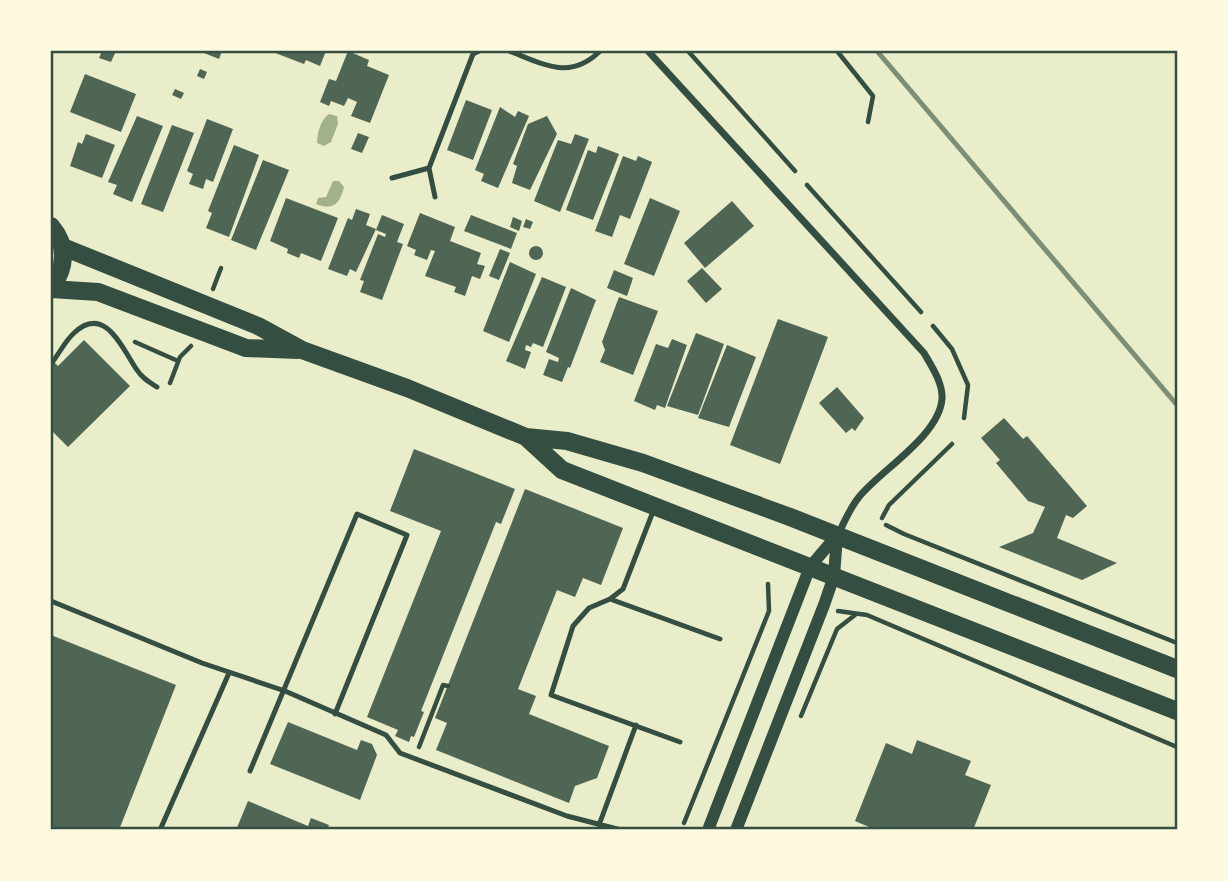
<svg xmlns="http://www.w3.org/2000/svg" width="1228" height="881" viewBox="0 0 1228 881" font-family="Manrope,sans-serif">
	<rect width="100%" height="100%" fill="#e9edc9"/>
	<path fill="#a3b18a" d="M329,114L337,116L338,124L331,142L324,146L317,143C317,133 321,119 329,114Z
		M333,181H339L344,187C340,203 334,211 316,204L318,198L326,197Z"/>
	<path fill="#4f6655" d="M102,51H116L111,62L99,58Z
		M199,51H222L219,59Z
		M270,51H326L320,66L306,60L304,64Z
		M348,51L369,60L367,66L389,75L370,123L351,116L357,102L348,98L344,106L331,101L329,106L320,102L329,79L336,81Z
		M200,69L207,72L204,79L197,76Z
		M85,74L136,94L121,132L70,112Z
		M175,89L184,93L181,99L172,95Z
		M466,100L492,110L473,160L447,150Z
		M500,107L515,117L518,111L529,116L498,188L481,181L484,174L475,170Z
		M137,116L163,126L132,202L113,194L117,185L108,182Z
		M547,116L557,134L530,190L512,183L517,166L513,164L528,124Z
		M207,119L233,129L213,182L206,179L203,189L189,184L193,174L187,171Z
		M172,125L194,133L163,212L141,204Z
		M358,133L369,137L362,153L351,149Z
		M86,134L115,145L102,178L70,166L78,142L82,144Z
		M575,134L589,139L560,212L534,201L558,140L571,144Z
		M234,145L259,155L229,237L206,228L212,213L208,211Z
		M598,146L619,154L593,220L566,210L588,150L596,153Z
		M623,156L636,161L638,156L652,162L630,219L620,215L612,237L595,231Z
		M263,160L289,170L256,250L231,240Z
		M286,198L338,218L321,261L301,253L299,258L287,253L288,249L270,241Z
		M650,198L680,211L654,276L624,264Z
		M732,201L754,226L705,268L684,243Z
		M356,209L370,214L366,225L376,229L356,272L350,269L347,276L328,269L348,218L352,220Z
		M420,213L455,227L450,241L481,253L477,264L485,266L480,279L472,276L465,296L454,292L456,287L425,276L435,251L431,250L427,260L414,255L416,250L407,246Z
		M382,215L404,224L397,242L403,244L382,300L360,292L364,281L360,280L378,234L385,237L386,234L376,230Z
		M471,215L517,233L511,249L464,231Z
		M513,217L522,221L519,231L510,227Z
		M526,219L533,222L530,229L523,227Z
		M529 253a7 7 0 1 1 14 0a7 7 0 1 1-14 0Z
		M500,249L510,253L499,280L489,276Z
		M510,262L536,274L509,342L483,331Z
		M702,268L722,289L706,303L687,281Z
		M614,270L633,278L627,296L607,288Z
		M542,277L566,287L543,347L533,343L531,347L526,345L525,350L531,352L525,369L506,361Z
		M571,288L596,300L570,368L568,367L562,382L543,375L549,359L558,362L559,358L546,352Z
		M619,297L658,311L633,375L600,362L605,350L602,342Z
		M778,319L828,337L780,464L730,445Z
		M696,333L724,344L698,415L667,406Z
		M672,339L687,345L665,408L657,405L655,410L634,401L656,344L668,348Z
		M84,340L130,386L68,447L51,430V359L58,366Z
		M727,345L756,357L729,427L698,418Z
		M837,387L864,418L855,431L852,428L846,433L819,403Z
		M1004,418L1023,439L1027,436L1087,506L1073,518L1066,515L1057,538L1117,563L1082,580L999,547L1033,533L1045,507L1028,501L996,463L1000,460L981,438Z
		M414,449L515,489L501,524L496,522L421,711L424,712L414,737L411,736L409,742L395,736L398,730L367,717L441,531L390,511Z
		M525,489L623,528L601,585L583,578L575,597L557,590L518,689L536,696L529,714L609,746L597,778L575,786L569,803L436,750L447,723L435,718Z
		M51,635L176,685L119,830H51Z
		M288,722L357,750L361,740L372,744L377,755L360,800L270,764Z
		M917,740L971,761L965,775L991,785L973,830H876L855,821L886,743L912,754Z
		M248,801L308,826L311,818L329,825L327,830H236Z"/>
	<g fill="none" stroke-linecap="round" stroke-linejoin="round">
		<path stroke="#344e41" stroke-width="4.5" d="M688,51L795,171
			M837,51L873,96L868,122
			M807,185L921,312
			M213,289L221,268
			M933,326L952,349L968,385L964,418
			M135,342L178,361
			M170,383L180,357L191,346
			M882,518L889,505L952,444
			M886,525L904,534L1177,643
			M838,611L867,615L1177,747
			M801,716L837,629L855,615
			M419,747L443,685L448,686
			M684,823L769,611L768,584"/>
		<path stroke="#344e41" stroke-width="5" d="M509,51C543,64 570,81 600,51
			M392,178L429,168
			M435,197L429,168L473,54L479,51
			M51,364C59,354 65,341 74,333C105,303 123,350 137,370C142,378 149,382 157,387
			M610,599L623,589L654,509
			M51,601L202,663L285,691L386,735L400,753L567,816L621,830
			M680,742L551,695L573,626L589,608L610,599L720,639
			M250,771L357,514L407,535L335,714
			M599,825L636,725
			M160,830L229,673"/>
		<path stroke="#344e41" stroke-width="7" d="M648,51L924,353C932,367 943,383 942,399C939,436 881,470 859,497C850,508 844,522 838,535"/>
		<path stroke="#344e41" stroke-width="12" d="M708,830L810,567L837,535
			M736,830L824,605L834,576L837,536"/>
		<path stroke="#344e41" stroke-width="18" d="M51,226C68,246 66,268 51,288
			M63,247L258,326L302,350L407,388L526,437L567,441L643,463L790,517L1177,669
			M51,289L98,292L246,348L298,350
			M526,437L562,470L1177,711"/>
		<path stroke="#7c8e77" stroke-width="5" d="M877,51L1177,405"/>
	</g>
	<rect width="1228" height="881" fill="none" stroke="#fefae0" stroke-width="105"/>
	<rect x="52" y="52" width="1124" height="776" fill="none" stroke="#344e41" stroke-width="2.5"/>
</svg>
